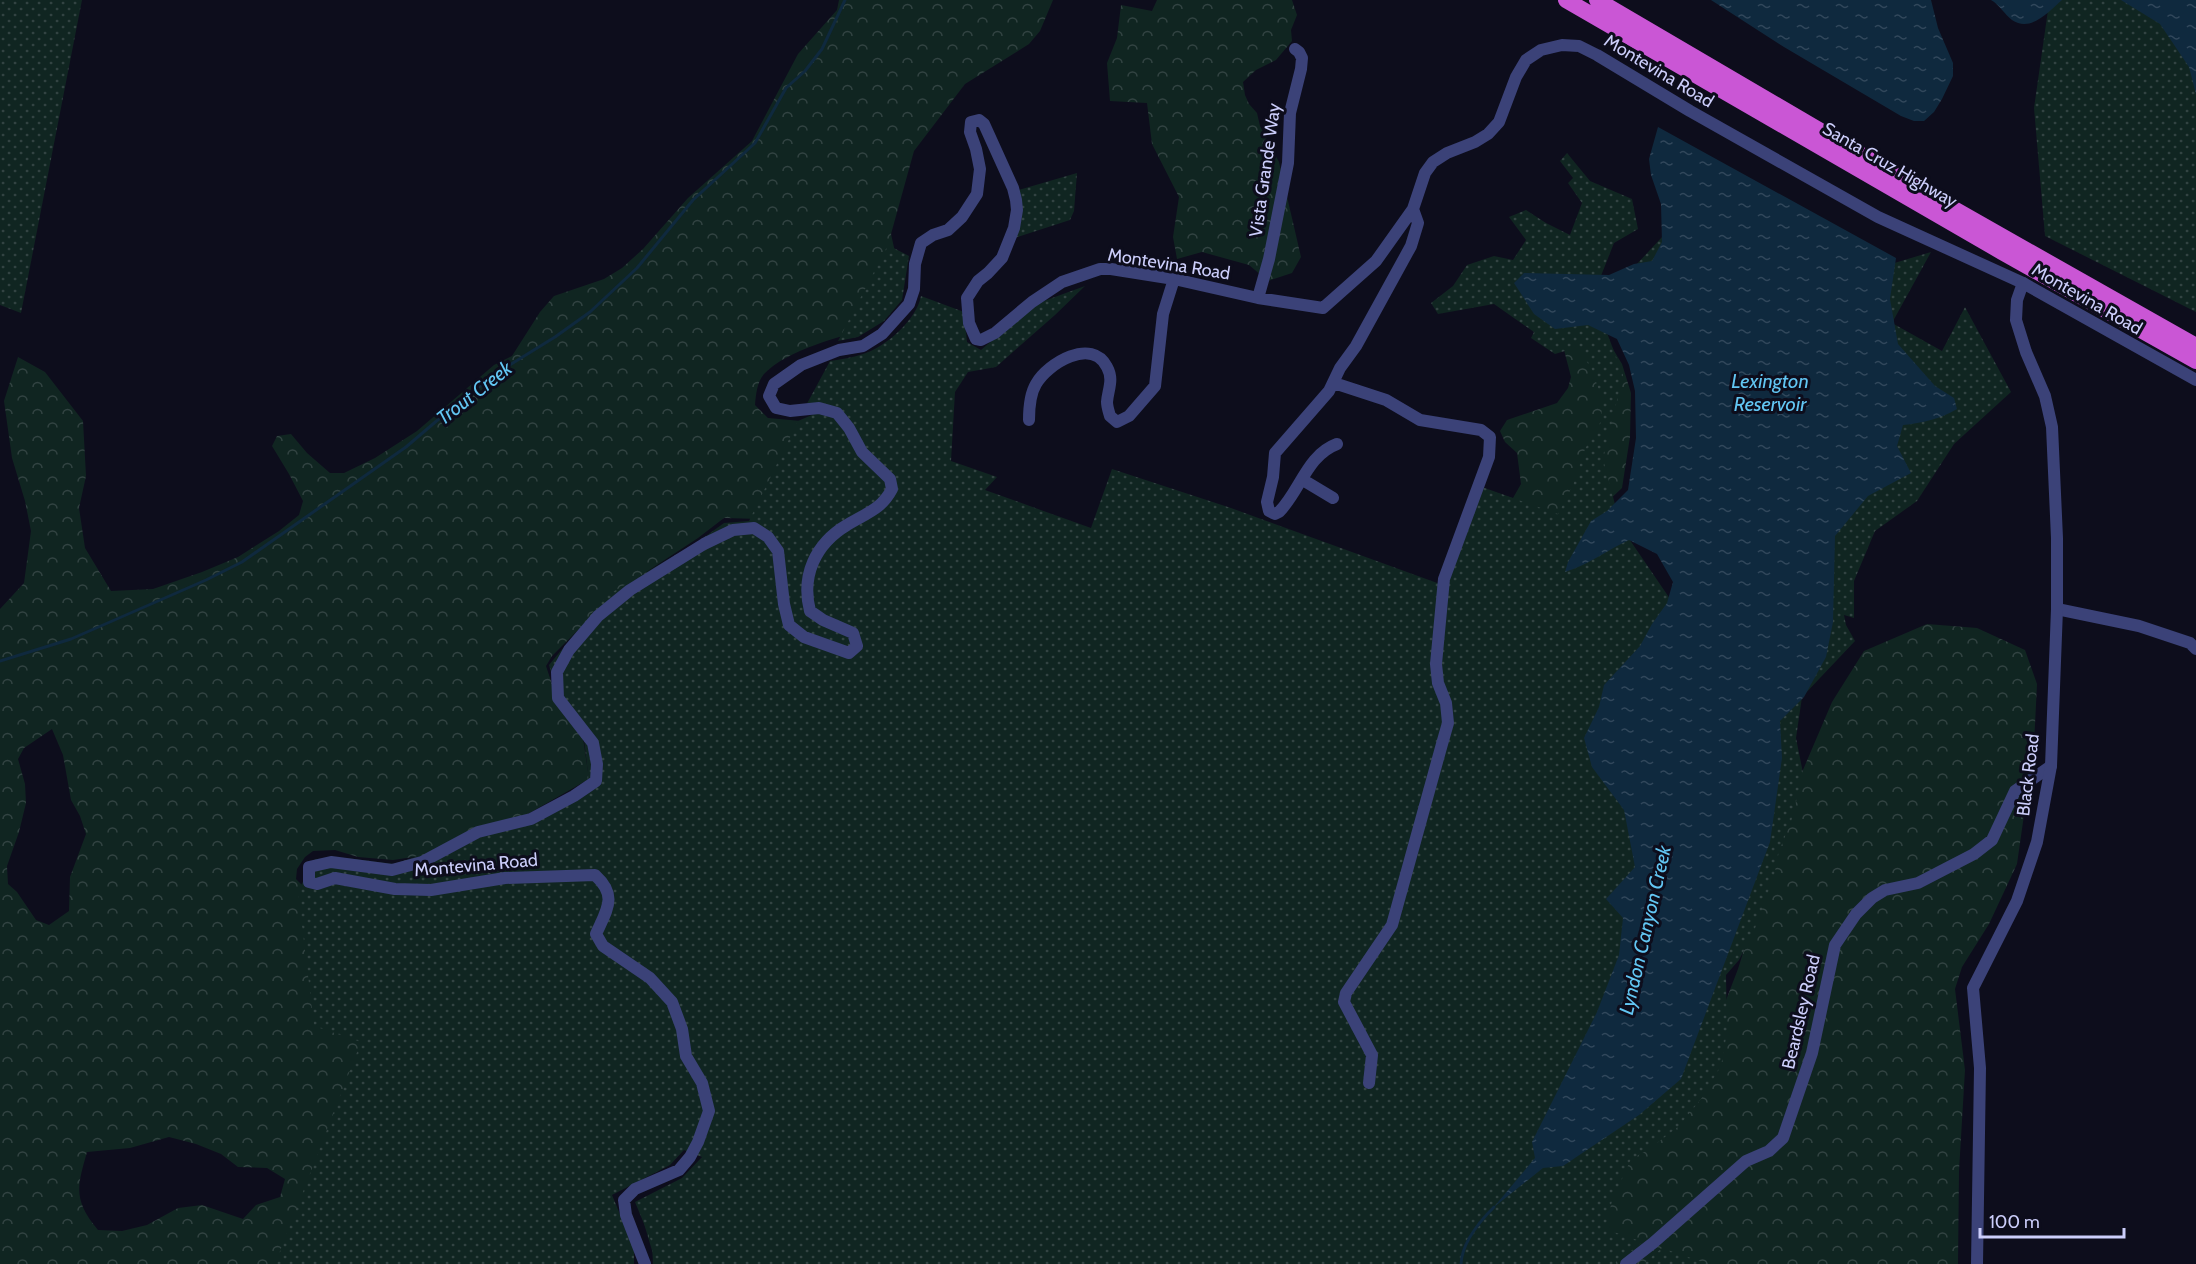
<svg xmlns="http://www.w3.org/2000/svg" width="2196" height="1264" viewBox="0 0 2196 1264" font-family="Cabin,sans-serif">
	<defs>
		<pattern id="forest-crowns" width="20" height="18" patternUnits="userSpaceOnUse" patternTransform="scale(1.5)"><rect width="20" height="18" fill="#102521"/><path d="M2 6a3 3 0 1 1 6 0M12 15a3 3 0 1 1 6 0" fill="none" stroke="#324342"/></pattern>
		<pattern id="park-dots" width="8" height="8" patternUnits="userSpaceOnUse" patternTransform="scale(1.5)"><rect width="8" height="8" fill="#102521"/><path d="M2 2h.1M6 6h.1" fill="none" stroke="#324342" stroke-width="1.8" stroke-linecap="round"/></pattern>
		<pattern id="water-ripples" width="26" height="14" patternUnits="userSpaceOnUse" patternTransform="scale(1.5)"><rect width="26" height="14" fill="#0f293e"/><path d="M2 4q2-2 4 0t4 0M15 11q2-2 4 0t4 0" fill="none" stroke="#31475b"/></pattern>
	</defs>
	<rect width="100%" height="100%" fill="#0d0d1c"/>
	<path fill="url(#forest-crowns)" fill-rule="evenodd" d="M839,0H1053L1040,31L1029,44L965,84L914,151L891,234L899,270L871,327C839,338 788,349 764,374C757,382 756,394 755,405L768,418L812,422L761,519L724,518L698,538L628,584L595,613L552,656L546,666L552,684L583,738L589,779L519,819L420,856L393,860L358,857L335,850L313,851L305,857L297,869L296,879L302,885L450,1264H0V609L24,583L31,531L25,501L12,458L4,401L18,357L45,372L83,421L86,476L79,508L85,548L111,591L153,589L202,572L238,557L279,531L299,515L303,501L289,474L272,446L277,436L291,434L307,453L330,473H344L375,458L417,431L494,365L512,356L540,312L554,296L604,279L622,268L643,249L688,198L752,141L798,54L837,10ZM52,729L63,755L71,800L80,816L86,834L70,877L69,911L49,925L36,920L17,892L8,884L7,866L19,832L26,803L25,784L18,759L24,748ZM169,1137L196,1144L221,1154L238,1167L267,1168L285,1179L280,1197L256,1205L243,1219L202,1205L178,1208L147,1225L122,1231L98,1230C73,1200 77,1187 87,1152L130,1148Z
		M1157,0H1292L1297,15L1291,30L1292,41L1276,60L1256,70L1243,82L1245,95L1249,104L1257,113L1260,126L1279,162L1301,257L1292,273L1268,281L1249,265L1202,252L1177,259L1173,237L1179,197L1152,144L1147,103L1110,101L1107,63L1117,38L1121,5L1152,11Z
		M1565,340L1608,341L1622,364L1631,393L1630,437L1622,488L1603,506L1693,1086L1738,969L1791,798L1832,702L1864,651L1927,624L1977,628L2025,650L2037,684L2034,745L2017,864L1989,924L1962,967L1955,989L1965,1070L1959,1171L1958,1264H656L640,1210L1235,1023L1482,488L1513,498L1521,484L1517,453L1505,442L1500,431L1507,420L1557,403L1568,388L1571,377L1564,350Z"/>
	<path fill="url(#park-dots)" d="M0,0H82L21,313L0,305Z
		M2042,0H2196V312L2045,236L2034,108L2048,10Z
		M1567,153L1590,181L1632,199L1638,229L1614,243L1593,296L1623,375L1603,459L1621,527L1679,612L1693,671L1637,343L1608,295L1663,236L1705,320L1931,252L1892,323L1942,351L1965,307L2011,392L1954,444L1917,501L1875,531L1854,581V618L1844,615L1846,625L1855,641L1802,697L1796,738L1803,773L1791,822L1779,851L1774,876L1754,931L1739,960L1726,975L1727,1032L1721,1066L1701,1099L1679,1126L1648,1150L1631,1159L1612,1201L1605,1229L1643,1242L1613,1264H653L652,1243L635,1202L682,1178L702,1157L684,1150L670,1165L612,1195L634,1248V1264H275L361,1042L314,1026L298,891L315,859L346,858L394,864L518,822L589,782L584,739L555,686L549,665L606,596L699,541L724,523L749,521L798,421L814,414L803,411L830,361C841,359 852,358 863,354C886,347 917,319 921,296L964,312L967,342L981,350L1033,305L1085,286L1055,315L996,367L968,372L955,392L951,461L997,477L985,490L1091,528L1112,469L1231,508L1440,584L1482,487L1558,514L1573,485L1585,449L1600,423L1603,402L1592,370L1578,347L1555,354L1531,338L1534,332L1494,304L1438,314L1431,303L1453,286L1467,265L1494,256L1513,260L1526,240L1509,217L1526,210L1546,223L1570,235L1582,203L1568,183L1573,178L1560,161Z
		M1077,173L1074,211L1070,220L1008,240L1015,191Z
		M888,245L909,256L902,300L884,321L858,337L838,341Z
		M1662,1248L1708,1264H1643Z"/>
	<path fill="url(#water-ripples)" d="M1711,0H1931L1938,28L1953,63V76L1942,99L1934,112L1924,121H1914L1901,116L1784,47Z
		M1991,0H2062C2049,11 2031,33 2012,20C2004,14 2000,5 1991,0Z
		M2121,0H2196V94L2189,67L2160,24Z
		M1658,127L1896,258L1890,299L1898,344L1935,386L1954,398L1957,409C1940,419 1922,423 1903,425L1897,446L1911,473L1868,496L1835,536L1833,622L1826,657L1804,697L1780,721L1782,758L1770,842L1681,1079L1639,1115L1563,1166L1543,1168L1493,1208L1535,1158L1532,1142L1597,1012L1619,955L1623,918L1606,899L1635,867L1624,810L1592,767L1584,738L1599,707L1604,685L1640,646L1652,624L1667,603L1673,582L1657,554L1629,540C1607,550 1588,565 1565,572L1568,562L1591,521L1607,511L1628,490L1636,438L1635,391L1629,365L1617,339L1588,325L1555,329L1534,314L1514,283L1524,273L1609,275L1634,264L1652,261L1662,242L1661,204L1651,175L1649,159Z"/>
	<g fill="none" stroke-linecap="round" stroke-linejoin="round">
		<path stroke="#0f293e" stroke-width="3" d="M0,661L71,639L206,580L242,562L406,447L460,401L500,371L555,337L590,312L637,268L693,200L755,143L786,88L805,71L822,49L845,0
			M1461,1264C1462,1242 1479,1222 1494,1207"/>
		<path stroke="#3b4278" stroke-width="12" d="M1258,298L1269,259L1288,163L1290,113L1301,69L1302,58L1299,52L1295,49
			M1334,383L1386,400L1420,420L1481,430L1490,437L1489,457L1444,579L1436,664L1438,683L1446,703L1448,723L1442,744L1392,925L1346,993L1344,1002L1372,1055L1369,1083
			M1029,420C1029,407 1030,394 1036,384C1048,363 1092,337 1107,367C1114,380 1108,389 1107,402C1107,407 1109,412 1110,416L1117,422L1129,416L1155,386L1163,314L1174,279
			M1337,444C1307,455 1300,491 1279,512L1275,514L1269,511L1267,502L1273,477L1275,453L1329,391L1340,368L1356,346L1411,246L1418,223L1413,209
			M1303,480L1333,498
			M2057,609L2139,626L2190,643L2196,649
			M645,1264L626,1215L624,1200L635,1189L679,1170L690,1157L698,1142L709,1111L702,1083L686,1056L682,1029L672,1002L650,978L603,946L596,934C607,909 618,896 595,875L505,878L431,890L395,889L335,878L317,884L309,882V867L331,862L392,870L422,862L478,832L531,819L574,796L596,781L597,764L593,743L558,698L557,672L569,650L598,616L630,590L704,544L733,530L754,528L768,537L778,551L784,604L789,625L804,637L849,653L857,646L853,633L823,620L810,611C801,576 815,544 847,525C866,513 881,510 892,489L890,479L862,452L849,428L837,413L819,408L790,411L776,408L769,396L774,384L801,365L839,350L863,346L882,334L909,304L914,289L915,264L921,243L933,235L948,230L962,217L977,194L980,169L976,149L970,132L971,122L979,120L984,124L1013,188L1016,200L1017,210L1014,228L1002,258L988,273L978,281L967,298L969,323L976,339L981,340L995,333L1032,302L1062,282L1100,269H1111L1174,279L1258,298L1323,308L1376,261L1413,209L1425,173L1433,162L1447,153L1475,142L1488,134L1499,122L1516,77L1526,60L1541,50L1562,45L1579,46L1597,55L1690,111L1878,217L2023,283
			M1626,1264L1653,1243L1746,1161L1769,1151L1783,1138L1812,1053L1835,945L1856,914L1872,898L1885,890L1918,883L1974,854L1992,840L2015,791L2051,766"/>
		<path stroke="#3b4278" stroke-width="12" d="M1977,1264L1980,1068L1973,988L2017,901L2037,842L2051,766L2057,609V538L2052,427L2045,396L2026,352L2016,320L2017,300L2023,283L2196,380"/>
		<path stroke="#ca56d5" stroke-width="16" d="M1566,0L2002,252L2196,361
			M1597,0L1945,204L2196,346"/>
	</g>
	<g text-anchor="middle" stroke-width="6" stroke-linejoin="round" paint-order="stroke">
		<g font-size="18" fill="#cccefb" stroke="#0d0d1c">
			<text transform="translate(1659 71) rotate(31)" y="6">Montevina Road</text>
			<text transform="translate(1890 165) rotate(30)" y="6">Santa Cruz Highway</text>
			<text transform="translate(1265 170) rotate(-82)" y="6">Vista Grande Way</text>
			<text transform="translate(1169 264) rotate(9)" y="6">Montevina Road</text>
			<text transform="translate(2087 299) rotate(30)" y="6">Montevina Road</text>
			<text transform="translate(2028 775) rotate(-83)" y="6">Black Road</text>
			<text transform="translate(476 865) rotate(-5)" y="6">Montevina Road</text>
			<text transform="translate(1801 1012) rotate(-77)" y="6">Beardsley Road</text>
		</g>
		<g font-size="20" font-style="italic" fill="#62c6f3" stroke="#0d0d1c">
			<text x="1770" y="388">Lexington<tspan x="1770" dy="23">Reservoir</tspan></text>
			<text transform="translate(474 393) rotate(-38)" y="7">Trout Creek</text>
			<text transform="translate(1645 930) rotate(-77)" y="7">Lyndon Canyon Creek</text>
		</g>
	</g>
	<path d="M1980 1228v9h144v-9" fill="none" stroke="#cccefb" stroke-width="3"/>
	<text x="1989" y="1228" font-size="18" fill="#cccefb" stroke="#0d0d1c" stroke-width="4.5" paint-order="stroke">100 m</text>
</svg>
